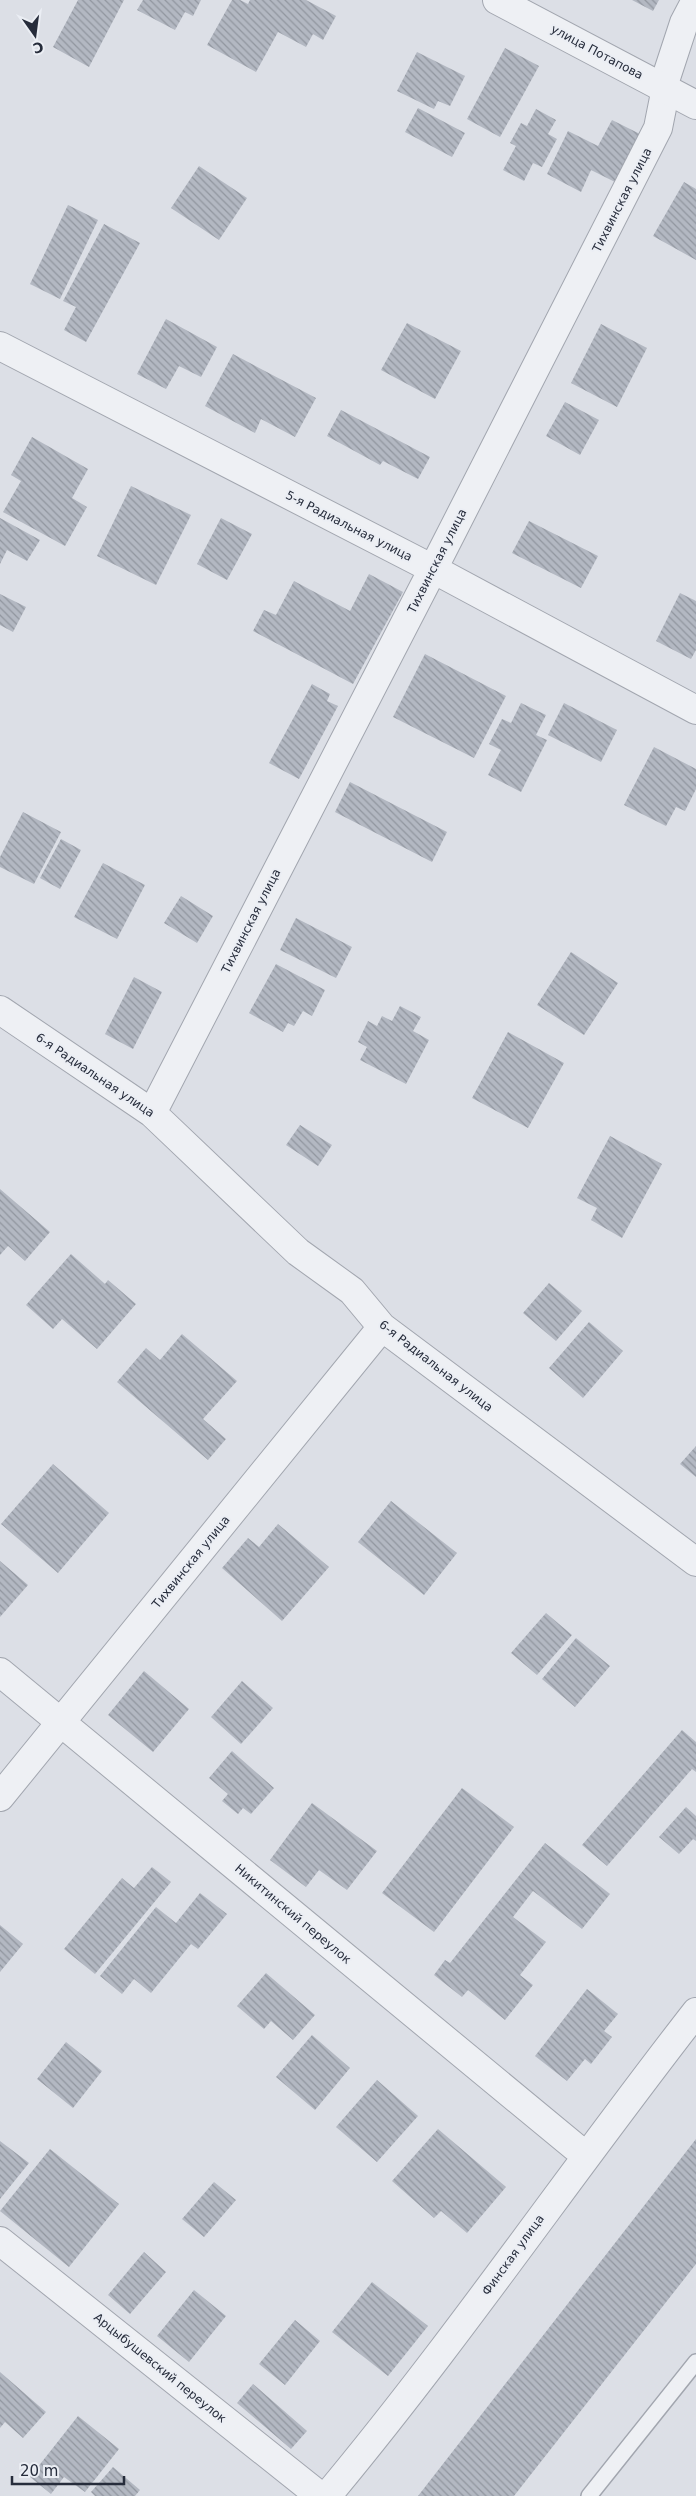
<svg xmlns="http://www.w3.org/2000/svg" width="696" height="2496" viewBox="0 0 696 2496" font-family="'DejaVu Sans',sans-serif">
	<defs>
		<pattern id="building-back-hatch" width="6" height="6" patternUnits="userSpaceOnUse" patternTransform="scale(1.25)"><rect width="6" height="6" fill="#b3b8c2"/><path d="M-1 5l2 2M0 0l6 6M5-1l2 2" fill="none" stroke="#91969f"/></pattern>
	</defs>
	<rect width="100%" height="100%" fill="#dcdfe6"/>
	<path fill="url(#building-back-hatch)" d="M78,0H124L89,67L53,47Z
		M143,0H201L193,16L185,12L175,30L137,10Z
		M232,0H240L248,4L250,0H306L336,16L323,40L313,34L306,47L278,32L256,72L207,45Z
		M632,0H659L653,11Z
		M505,48L539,66L500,137L467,119Z
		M417,52L465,76L450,106L438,101L434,109L397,91Z
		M418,108L465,133L452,157L405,132Z
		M536,109L556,120L548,134L557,139L542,167L533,163L524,181L503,170L516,146L510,143L521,123L527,126Z
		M612,120L640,134L615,182L591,170L581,192L547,174L568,131L598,146Z
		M199,166L247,198L219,240L171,208Z
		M684,182L696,189V260L653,236Z
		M68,205L98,220L60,299L30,284Z
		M104,224L140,243L86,342L64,330L76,307L63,301Z
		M166,319L217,347L201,377L179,366L166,389L137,374Z
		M407,323L461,351L435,399L381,370Z
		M601,324L647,348L617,407L571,383Z
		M233,354L316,398L295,437L261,419L255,433L205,406Z
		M565,402L599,420L580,455L546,436Z
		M341,410L430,457L418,479L383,461L380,465L327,436Z
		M32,437L88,469L72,498L87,507L65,546L3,512L21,481L11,475Z
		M131,486L191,515L156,585L97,556Z
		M0,518L40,540L27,561L7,550L0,564Z
		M221,518L252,534L227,580L197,564Z
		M529,521L598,556L581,588L512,553Z
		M369,574L403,592L353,684L253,631L264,610L276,615L294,581L350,611Z
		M680,593L696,601V650L691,659L656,641Z
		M0,594L26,607L13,632L0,625Z
		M425,654L506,696L474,758L393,717Z
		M312,684L330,694L327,701L338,706L299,779L269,763Z
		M521,703L546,715L536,735L547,740L521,792L488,775L501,750L489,744L502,719L511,723Z
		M564,703L617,730L601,762L548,735Z
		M654,747L696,769V789L685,811L676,807L666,826L624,805Z
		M350,782L447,832L432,862L335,812Z
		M23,812L61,832L34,884L0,867V857Z
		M61,839L81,850L60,889L40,878Z
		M103,863L145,885L117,939L74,917Z
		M181,896L213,916L197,943L164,923Z
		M296,918L352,947L336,978L280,950Z
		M571,952L618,983L584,1035L537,1005Z
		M276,964L325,990L312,1016L303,1011L294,1026L288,1023L283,1032L249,1013Z
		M134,977L162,992L133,1049L105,1034Z
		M400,1006L421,1017L413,1031L429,1040L406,1084L360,1060L367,1047L358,1042L368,1021L377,1026L382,1016L392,1021Z
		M508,1032L564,1063L528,1128L472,1098Z
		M300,1125L332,1145L318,1166L286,1145Z
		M610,1136L662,1164L622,1238L591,1220L597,1208L577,1198Z
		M0,1189L50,1232L25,1261L8,1246L0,1255Z
		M71,1254L105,1284L108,1280L136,1304L97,1349L62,1319L53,1329L26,1305Z
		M549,1283L582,1311L556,1341L523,1313Z
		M589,1322L623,1351L583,1398L549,1368Z
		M182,1334L237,1381L203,1419L226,1439L208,1460L117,1382L146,1348L160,1360Z
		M696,1446V1477L680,1464Z
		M53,1464L109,1513L58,1573L1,1524Z
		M391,1501L457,1553L424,1595L358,1542Z
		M278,1524L329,1567L282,1621L222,1568L248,1538L259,1547Z
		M0,1561L28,1585L0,1617Z
		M546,1613L572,1635L537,1675L511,1653Z
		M576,1638L610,1666L575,1707L542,1679Z
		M144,1671L189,1709L153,1752L108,1715Z
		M242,1681L273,1708L241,1744L211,1717Z
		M682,1730L696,1742V1772L692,1769L607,1866L582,1845Z
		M232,1751L274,1788L251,1814L243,1808L238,1814L222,1801L228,1794L209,1778Z
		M462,1788L514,1827L434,1932L382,1893Z
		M312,1803L377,1851L347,1890L319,1870L306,1887L270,1860Z
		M686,1807L696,1816V1841L693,1839L679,1854L659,1837Z
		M545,1843L610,1894L582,1929L533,1891L513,1917L546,1942L520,1975L533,1985L505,2020L468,1990L462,1997L434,1975L445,1960L450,1963Z
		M152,1867L171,1882L95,1974L64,1949L122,1878L134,1888Z
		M200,1893L227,1914L198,1949L191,1944L151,1993L134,1979L122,1994L100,1976L156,1907L176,1923Z
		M0,1925L23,1944L0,1972Z
		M266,1973L315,2015L293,2040L271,2021L264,2029L237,2006Z
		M587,1989L618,2014L604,2031L612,2037L591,2064L585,2059L567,2081L535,2056Z
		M312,2035L350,2068L315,2110L276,2077Z
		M66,2042L102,2071L73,2108L37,2079Z
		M377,2080L418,2116L377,2162L336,2127Z
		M438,2129L506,2187L467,2233L441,2211L434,2218L392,2181Z
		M696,2139V2264L514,2496H418Z
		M0,2141L29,2163L0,2199Z
		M50,2149L119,2204L69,2267L0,2211Z
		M214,2182L236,2200L204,2237L182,2219Z
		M144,2252L166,2272L130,2314L108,2295Z
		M372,2282L428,2326L388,2376L332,2332Z
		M194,2290L226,2316L189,2362L157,2336Z
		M295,2320L320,2341L285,2385L259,2364Z
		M0,2372L46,2412L23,2438L5,2422L0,2428Z
		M253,2384L307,2431L291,2449L237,2403Z
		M78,2416L119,2449L85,2492L64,2477L51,2494L30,2477Z
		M113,2467L140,2490L135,2496H95L91,2492Z"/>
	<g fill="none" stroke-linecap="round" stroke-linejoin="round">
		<g stroke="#a2a6af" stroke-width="18">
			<path id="service" d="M589,2496L696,2362"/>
		</g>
		<g stroke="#a2a6af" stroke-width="30">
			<path id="minor" d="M0,346L433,569L696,710
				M0,1010L152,1113L298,1252L352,1291L382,1327L696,1562
				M152,1113L433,569L658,128L664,98L663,87L684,23L696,0
				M0,1672L586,2156
				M0,1797L382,1327
				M0,2241L320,2496
				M327,2496C457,2340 571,2172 696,2012"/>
		</g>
		<g stroke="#a2a6af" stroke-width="30">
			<path id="tertiary" d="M497,0L696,105"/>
		</g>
		<use href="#service" stroke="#eef0f4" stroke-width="15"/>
		<use href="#minor" stroke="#eef0f4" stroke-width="28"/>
		<use href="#tertiary" stroke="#eef0f4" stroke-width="28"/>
	</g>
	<g text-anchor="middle" stroke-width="4" stroke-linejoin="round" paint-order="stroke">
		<g font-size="12" fill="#262c3b" stroke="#ebeef4">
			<text transform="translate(597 52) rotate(28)" y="4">улица Потапова</text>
			<text transform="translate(622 200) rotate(-63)" y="4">Тихвинская улица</text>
			<text transform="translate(349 526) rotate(27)" y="4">5-я Радиальная улица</text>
			<text transform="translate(437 561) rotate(-63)" y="4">Тихвинская улица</text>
			<text transform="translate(251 921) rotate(-63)" y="4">Тихвинская улица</text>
			<text transform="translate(95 1075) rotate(34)" y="4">6-я Радиальная улица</text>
			<text transform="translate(436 1366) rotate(38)" y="4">6-я Радиальная улица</text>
			<text transform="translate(191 1562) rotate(-51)" y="4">Тихвинская улица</text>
			<text transform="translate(293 1914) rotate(40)" y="4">Никитинский переулок</text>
			<text transform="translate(513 2255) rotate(-54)" y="4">Финская улица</text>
			<text transform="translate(160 2368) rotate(39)" y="4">Арцыбушевский переулок</text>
		</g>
	</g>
	<g transform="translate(35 35) rotate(166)" stroke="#ebeef4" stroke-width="4" paint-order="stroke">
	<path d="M0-4L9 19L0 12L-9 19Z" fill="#262c3b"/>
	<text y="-8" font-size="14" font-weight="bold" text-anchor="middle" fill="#262c3b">С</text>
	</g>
	<path d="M12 2476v8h112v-8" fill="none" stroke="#262c3b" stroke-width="2.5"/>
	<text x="20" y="2476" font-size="15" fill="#262c3b" stroke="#ebeef4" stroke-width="4" paint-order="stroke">20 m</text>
</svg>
